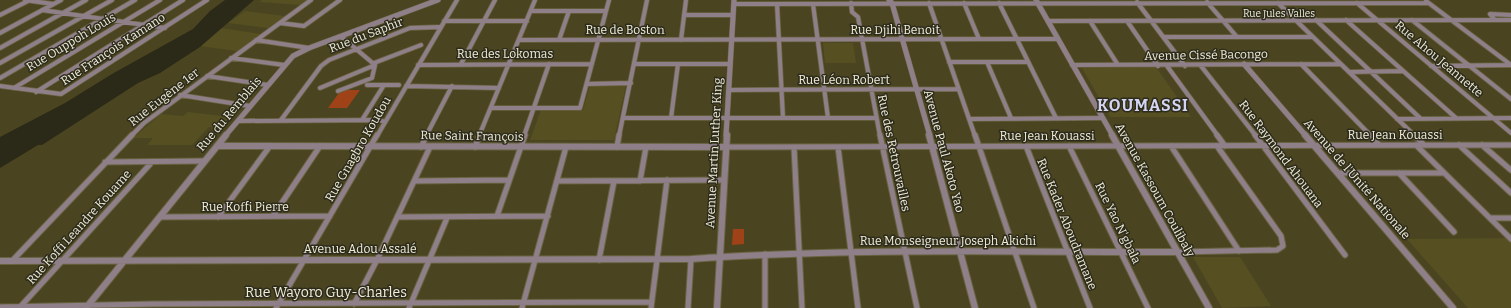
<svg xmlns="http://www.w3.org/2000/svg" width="1511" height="308" viewBox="0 0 1511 308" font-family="Bitter,serif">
	<rect width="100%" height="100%" fill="#4a4520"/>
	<path fill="#554f22" d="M262,0H307L300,5L259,2Z
		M245,11L285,16L268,28L228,23Z
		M221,28L261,34L237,51L199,46Z
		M823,43H853L856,63H825Z
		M1156,67L1191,117H1110L1082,68Z
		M590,85H626L614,140H530L541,110H583Z
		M188,112L231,117L219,127H209L192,145H147L153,138H133L161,114L183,116Z
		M1511,238V308H1468L1407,239Z
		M1193,257H1240L1271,306L1222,308Z"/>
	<path fill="#9f4217" d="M341,90H360L347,108H328Z
		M733,229H744V244L732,245Z"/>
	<path fill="#2b2917" d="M225,0H254L200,47L160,73L138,83L42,145H38L0,168V137L65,103L112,74L193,29L210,11Z"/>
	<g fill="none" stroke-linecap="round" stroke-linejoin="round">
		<g stroke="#686341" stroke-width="5.5">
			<path id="minor-far1" d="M25,0L53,4
				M1426,1L1511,65
				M1137,2L1185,66
				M1207,2L1237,37
				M851,3L852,12L858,17L880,136
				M929,3L975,136
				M964,3L979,39
				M999,3L1056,118
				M1278,3L1415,136
				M1357,3L1511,133
				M734,4L1428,3
				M777,4L783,118
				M813,4L828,118
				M42,10L165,28
				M531,11H606
				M0,15L28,1
				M684,15H733
				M1316,20L1420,118
				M1346,20L1456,118
				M1412,20L1511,99
				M1495,20L1490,14L1511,15
				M444,21H527
				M1048,21L1511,20
				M1090,21L1118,65
				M1127,21L1158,66
				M280,23L304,26L340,0
				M0,33L61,0
				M1164,37H1313
				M256,40L309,48
				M519,40L1057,39
				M559,40L569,11
				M681,40L686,0
				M0,48L86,0
				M231,58L284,65
				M949,62H1028
				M987,62L1011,118
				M0,63L112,0
				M374,63L421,45
				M461,64L495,0
				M634,64H730
				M1301,64L1371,136
				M418,65L592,64
				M1072,65L1341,64
				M1167,66L1218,136
				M1201,66L1256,136
				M1431,66L1511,65
				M1349,72L1403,71
				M207,76L268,85
				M0,78L135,0
				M587,84L631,83
				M367,85H399
				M0,86L61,94L207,0
				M406,86L499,88
				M14,88L160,0
				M320,88L375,65
				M729,90L958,89
				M338,91L372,78L375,65L343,38L339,37
				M36,92L183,0
				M180,95L250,106
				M491,108H580L609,0
				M623,118H876
				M671,118L678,64
				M969,119L1102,118
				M1397,119L1511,118
				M281,120L321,66L329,60L410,28L440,27
				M362,120L384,85
				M238,121L379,120L385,122
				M131,136L144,123L311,0
				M377,136L457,0
				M426,136L452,86
				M479,136L535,0
				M524,136L549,64
				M619,136L647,0"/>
		</g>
		<g stroke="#686341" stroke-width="7">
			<path id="minor" d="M880,135L917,308
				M975,135L1034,308
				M1217,135L1225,146
				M1255,135L1345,255
				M1370,135L1379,145
				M1414,135L1424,145
				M1416,145L1511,239
				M1459,145L1511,193
				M1482,145L1511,170
				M1026,146L1090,308
				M1069,146L1148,308
				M1171,146L1239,251
				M421,147L427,135
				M475,147L480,135
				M617,147L619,135
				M726,147L1511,145
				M794,147L802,308
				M838,147L858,308
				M105,162L204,161
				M1338,173H1444
				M1399,173L1454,232
				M415,181L509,180
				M557,181L724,180
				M640,181L646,147
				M273,216L320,146
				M497,216L525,135
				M160,217L330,216
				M218,217L270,146
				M397,217L548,216
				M1490,218H1511
				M1177,252L1277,250L1283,246L1281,236L1217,146
				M765,254V308
				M599,260L614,181
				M12,261L132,135
				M354,304L377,260L430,147
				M21,306L152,162
				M0,307L153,304L651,302
				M276,308L377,135
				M409,308L447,218
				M522,308L566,147
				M651,308L667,180
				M688,308L691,259"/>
		</g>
		<g stroke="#686341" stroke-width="6">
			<path id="tertiary-far1" d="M889,0L892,3L930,136
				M1036,0L1113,136
				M1244,64L1306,136
				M225,136L293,56L309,48L438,0
				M726,136L734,0"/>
		</g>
		<g stroke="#686341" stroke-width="8">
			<path id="tertiary" d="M929,135L975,308
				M1112,135L1209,308
				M1305,135L1453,308
				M217,146L726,147
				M0,261L691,259C853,248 1015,252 1177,252
				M86,308L226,135
				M717,308L727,135"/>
		</g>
		<use href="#minor-far1" stroke="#8f7f88" stroke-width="4"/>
		<use href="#minor" stroke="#8f7f88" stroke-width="5"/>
		<use href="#tertiary-far1" stroke="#8f7f88" stroke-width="5"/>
		<use href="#tertiary" stroke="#8f7f88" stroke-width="6"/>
	</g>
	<g text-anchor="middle" stroke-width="3" stroke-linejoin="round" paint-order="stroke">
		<g font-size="10" fill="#f0eed9" stroke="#2d2b1b">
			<text x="1279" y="17">Rue Jules Valles</text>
		</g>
		<g font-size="12" fill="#f0eed9" stroke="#2d2b1b">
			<text x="625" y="34">Rue de Boston</text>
			<text x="895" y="34">Rue Djihi Benoit</text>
			<text transform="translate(366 35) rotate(-21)" y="4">Rue du Saphir</text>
			<text transform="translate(71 42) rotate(-31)" y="4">Rue Ouppoh Louis</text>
			<text transform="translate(113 49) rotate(-33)" y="4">Rue François Kamano</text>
			<text x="505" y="58">Rue des Lokomas</text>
			<text transform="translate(1206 55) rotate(-1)" y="4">Avenue Cissé Bacongo</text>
			<text transform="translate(1439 59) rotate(40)" y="4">Rue Ahou Jeannette</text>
			<text x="844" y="84">Rue Léon Robert</text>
			<text transform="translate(164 97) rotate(-38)" y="4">Rue Eugène 1er</text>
			<text transform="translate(229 114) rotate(-50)" y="4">Rue du Remblais</text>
			<text x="1395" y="139">Rue Jean Kouassi</text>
			<text transform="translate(472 136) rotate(1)" y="4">Rue Saint François</text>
			<text x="1047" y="140">Rue Jean Kouassi</text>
			<text transform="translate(358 149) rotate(-60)" y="4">Rue Gnagbro Koudou</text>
			<text transform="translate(944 151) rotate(75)" y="4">Avenue Paul Akoto Yao</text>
			<text transform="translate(714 153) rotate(-87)" y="4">Avenue Martin Luther King</text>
			<text transform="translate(894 153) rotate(78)" y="4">Rue des Retrouvailles</text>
			<text transform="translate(1281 154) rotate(53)" y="4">Rue Raymond Ahouana</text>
			<text transform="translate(1357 179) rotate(49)" y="4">Avenue de l'Unité Nationale</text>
			<text transform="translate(1155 190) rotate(61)" y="4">Avenue Kassoum Coulibaly</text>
			<text x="245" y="211">Rue Koffi Pierre</text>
			<text transform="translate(1118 223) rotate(64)" y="4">Rue Yao N'gbala</text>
			<text transform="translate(1067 224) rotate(68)" y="4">Rue Kader Aboudramane</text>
			<text transform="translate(79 227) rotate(-48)" y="4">Rue Koffi Leandre Kouame</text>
			<text x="948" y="245">Rue Monseigneur Joseph Akichi</text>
			<text x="360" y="253">Avenue Adou Assalé</text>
		</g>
		<g font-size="14" fill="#f0eed9" stroke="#2d2b1b">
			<text x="326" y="297">Rue Wayoro Guy-Charles</text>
		</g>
		<g font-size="16" font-weight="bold" letter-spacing="1" fill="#d3d5f2" stroke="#2d2b1b">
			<text x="1143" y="111">KOUMASSI</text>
		</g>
	</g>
</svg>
